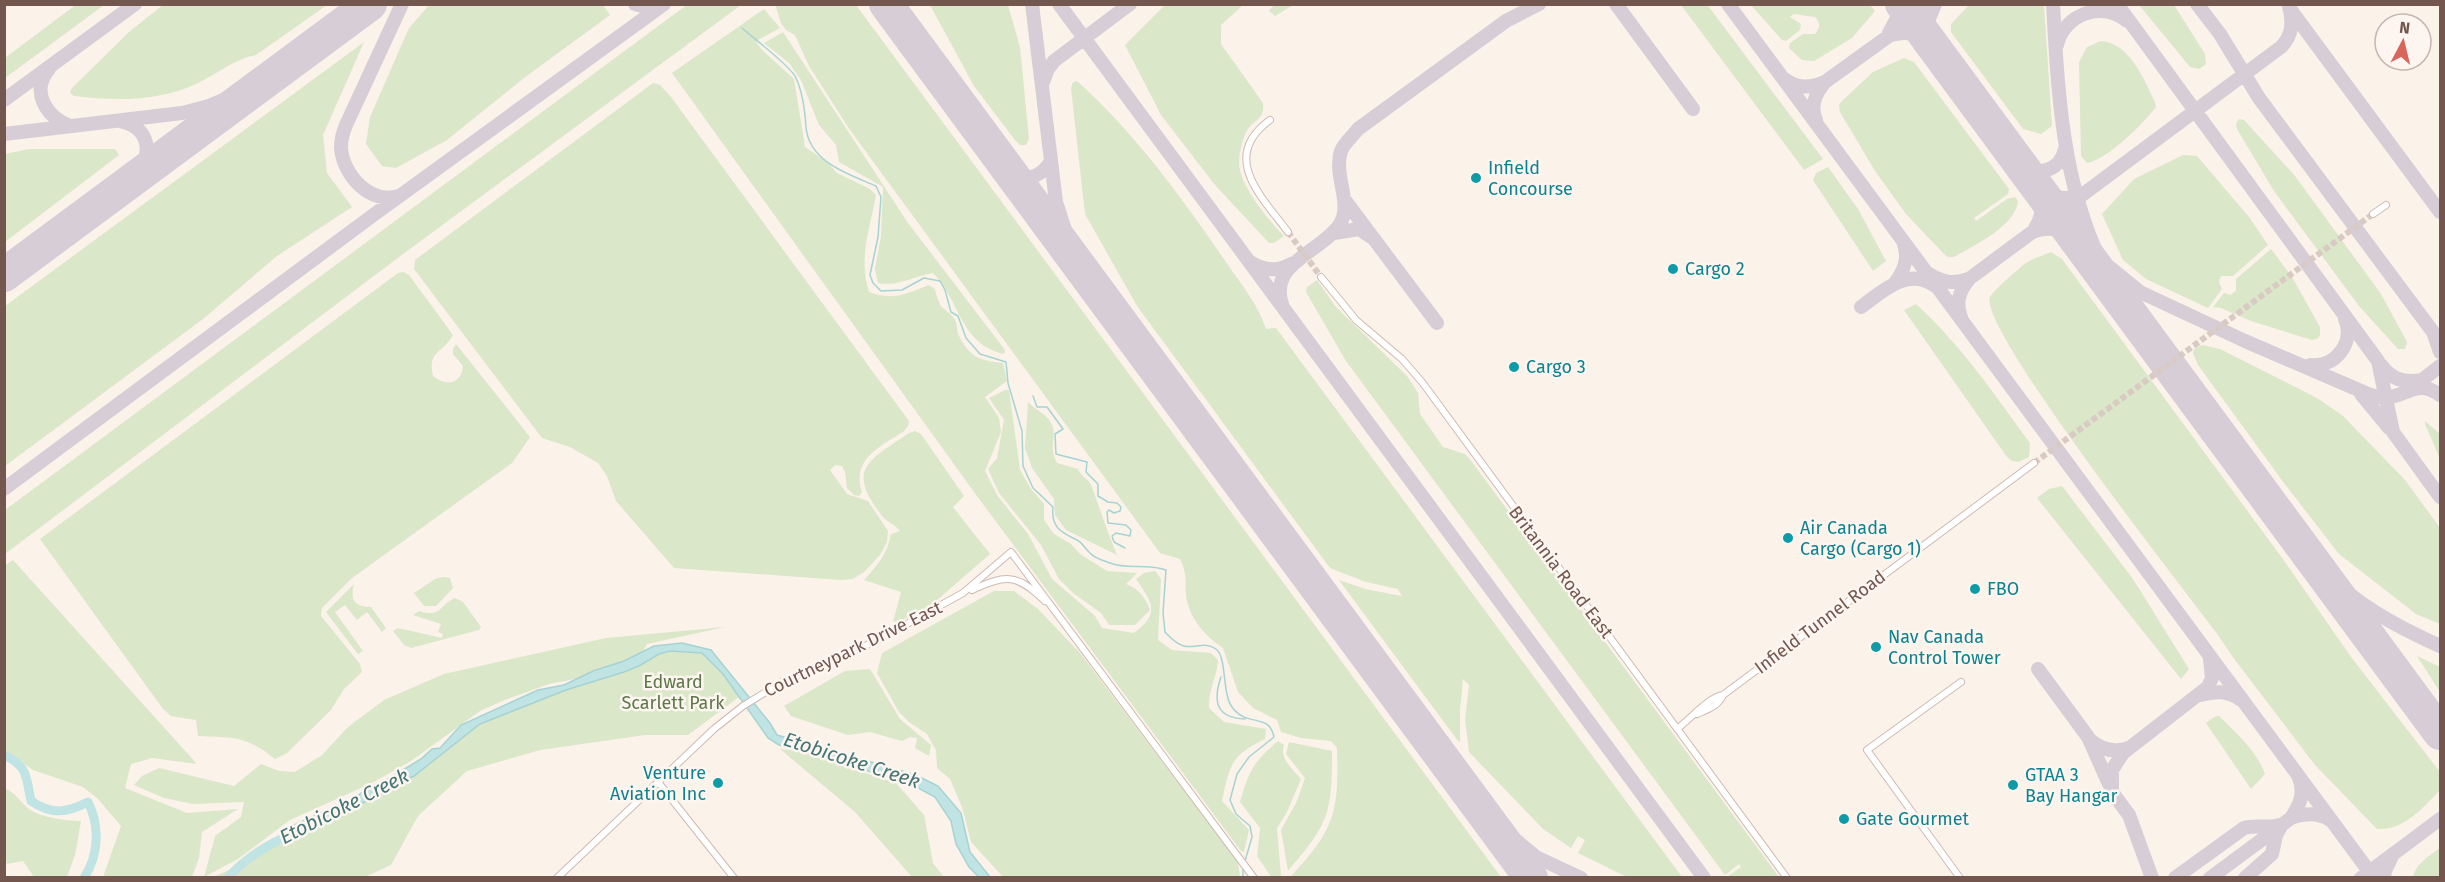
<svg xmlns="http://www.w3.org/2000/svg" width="2445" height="882" viewBox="0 0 2445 882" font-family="'Fira Sans',sans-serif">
	<rect width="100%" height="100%" fill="#fbf2ea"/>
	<path fill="#dae7c9" d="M77,4L104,5L5,78V58Z
		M688,4L741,5L403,254L5,554V510Z
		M775,4L856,5L1501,877H1290C1335,830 1339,812 1337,748L1331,741L1301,738L1281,732L1277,720L1253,708L1238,692L1223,648C1206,637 1188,617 1186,595C1185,579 1187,574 1180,559L1160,553L850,130L809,66L795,35L786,30L781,23Z
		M163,5V4L327,5L256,55C236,58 217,74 198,83C158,102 116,101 74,96L70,93L71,89L130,31Z
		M429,5H603L610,15L524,78L447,140L396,168L382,166L366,144L370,117L409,28Z
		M930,5H1008L1020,47L1029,139L1026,145H1020L1015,140L974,86Z
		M1165,5H1243L1221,25V44L1263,103C1265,119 1255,119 1248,129C1242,138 1237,160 1240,170C1244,190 1270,222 1284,236L1274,243H1269L1215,185L1161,115L1125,45Z
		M1274,5V4L1293,5L1275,16L1269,11Z
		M1681,5H1706L1709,7L1823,159L1804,170Z
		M1751,5H1870L1875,11L1852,38L1814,61L1802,60L1789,48L1790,43L1803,34H1815C1820,28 1821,24 1815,17L1794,14L1790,17L1801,24L1800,30L1786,41L1782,40Z
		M1969,5H2044L2052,126L2041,134L2023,129L1951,32V24Z
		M2139,5H2174L2205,54L2206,64L2199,69L2190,67Z
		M764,9L780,28L756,41L761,49L794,79L805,147L827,162L837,173L870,189L876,195C870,229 858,258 869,292C894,301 906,294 929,285L935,289C940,313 945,305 955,320C957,324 957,330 958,334C969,357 980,361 1003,363L1007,381L985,397L999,418L1001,432L985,471L997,495L1028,534L1052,579L1095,616L1102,628L1134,633C1161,613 1152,602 1136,579L1144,573L1155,571L1161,579L1158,640L1172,650L1211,653L1218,660C1217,677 1208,691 1209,708L1224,722L1266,729L1265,739C1230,756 1230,765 1222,801L1249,830L1244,852L1241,851L974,492L672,73Z
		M783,32L908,223L1005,350L1004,354C960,344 961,302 933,273C914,276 898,287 878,283L875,269L881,236L883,187L839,162L836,145L819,125L801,80L789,63L764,43Z
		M2101,41C2130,43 2144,80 2155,102L2156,107C2143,124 2108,159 2087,163L2081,156L2079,62L2087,47Z
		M364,42L323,135L327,173L352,207L277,256L203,319L5,466V306Z
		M1904,58L1914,62L2009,189L2008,194L1974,218L1976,221L2007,199L2015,197L2018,201C2016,226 1973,246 1954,257H1948L1944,254L1906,214L1875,171L1840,112L1839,105L1842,101L1873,72Z
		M1077,81C1135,133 1182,198 1226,262C1240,283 1258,304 1266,329L1276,328L1682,877H1627L1578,853L1585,840L1578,836L1571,848L1543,829L1469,752L1465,719L1469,685L1463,679L1460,710V742L1458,741L1339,580L1365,589L1402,596L1398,589L1366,582L1330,568L1137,306L1085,214L1071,88L1073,82Z
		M653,83L660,85L671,97L909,421L908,426L903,432C879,447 851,460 862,492L859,496L854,495L847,488L845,472L842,466L835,465L830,470L847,494L868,501L888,531L887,542L880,555L864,572L853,579L841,580L674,568L616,501L607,476L598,463L570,447L542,438L414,269L415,260Z
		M2239,119L2244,120L2295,176L2381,294L2407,342L2405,349H2398L2359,306L2274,191L2237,129L2236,124Z
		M29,149H115L119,155L5,242V154Z
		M2183,155L2197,156L2249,217L2268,245L2233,276H2221L2219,282L2222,289L2208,308L2146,279L2123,260L2102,214L2134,179Z
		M1828,167L1858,209L1886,261L1873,271L1813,180L1816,173Z
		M2271,249L2292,277L2320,327V335L2317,339L2312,340L2251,321L2221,308L2213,307L2224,293L2230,295L2236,291V279Z
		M2051,252L2062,259L2285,562L2351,657L2440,772V790C2423,808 2403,831 2377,829L2315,765L2235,660L2215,631C2186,592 1978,328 1990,297C1993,291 2020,267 2026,263C2033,258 2043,256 2051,252Z
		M404,272L409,275L453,335C443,353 427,351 433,376C446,387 462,384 463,366L453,354V349L456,344L530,437L512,463L352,578L322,608L321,616L360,664L362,672L344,689L331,710L287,753L275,759C245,735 234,738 198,736L196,720L171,716L163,709L40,539L398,273Z
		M1317,280L1336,307L1407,376L1418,393L1420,414L1443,447L1465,454L1469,458L1779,877H1727L1741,867L1739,864L1725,875L1346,361L1306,292L1307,287Z
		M1916,304C1961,345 1994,394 2030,443L2029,457L2018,462L2012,461L2007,457L1904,310Z
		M2202,345L2220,349L2317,398L2343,416L2405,480L2440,528V624L2416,614L2339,554L2284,483L2198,365L2193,353L2194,349Z
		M1005,390H1009L1020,470L1031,489L1044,504V520L1054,534L1071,544L1080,554L1107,571L1137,573L1126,584C1139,589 1145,597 1150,610L1135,625H1109L1101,613L1073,593L1059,579L1041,545L999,493L988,469L997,458L1004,420L989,398Z
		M1028,402C1036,411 1047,413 1052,425C1057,436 1048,447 1057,463L1078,469C1081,477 1090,480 1092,487C1100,510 1108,533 1117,555L1066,530L1055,515L1054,499L1032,468L1025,448Z
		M2425,421L2440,434V459L2425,424Z
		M915,431L921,434L964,496L953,507L990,554L921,614L893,622L901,592L864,580C877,566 888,553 891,534L900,531C895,524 888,523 883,517C845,469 868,461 909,433Z
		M2062,486L2133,579L2189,669L2181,679L2037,498L2049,489Z
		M13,560L197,764L152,758L131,764L125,788L187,813L238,809L202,832L199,858L192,877H103L121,826L98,799L83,787L33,770L5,750L4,566Z
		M443,577L450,578L453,588L436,606H424L414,593L435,579Z
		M354,584C350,600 354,607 371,607L386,628L382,632L367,612L357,620L345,605L335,612L363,651L358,654L326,612Z
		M994,591H1014L1038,609L1080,653L1238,862L1240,877H1003L971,842L962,807L950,779L937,768L936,750L927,734L909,722L899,712L877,673L882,653Z
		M455,598L463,602L481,627L479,630L411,648L404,645L393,631L398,628L442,638L443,634L438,632L441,624L413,615L419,611C442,618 439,605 455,598Z
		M725,627L647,644L639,658L580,678L549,684L507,699L480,711L411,761L372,783L290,820L238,859L204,877L215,836L241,817L244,802L193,804L164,798L134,785L142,776L159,768L234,786L261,764L279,771L295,772L322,755L348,727L384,700L444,674L606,638Z
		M658,650H703L743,694L688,735H645L540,750L467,771L418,816L391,865L365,877L211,878L238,866L276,841L403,779L467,729Z
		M2417,656L2440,667V692Z
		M870,669L900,719L931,745L929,756L915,748L917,738L910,737L902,741L870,732L848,735L791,716L784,706L845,671Z
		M2216,716H2219C2237,734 2256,750 2265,774L2251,789L2206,723Z
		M1278,741L1284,745C1279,759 1293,769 1301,779L1286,814L1277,828L1281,877L1272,878L1257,856L1260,828L1240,802C1249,771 1253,762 1278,741Z
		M1289,742L1332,751C1332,814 1329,823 1288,871L1281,830L1297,801L1305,778L1286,754Z
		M780,749L798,751L896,783L924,815L933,863L944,877H912L855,812Z
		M4,788C18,793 22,807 34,812C45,818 69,821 81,821L75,855L67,877H34L23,861L7,864L4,851Z
		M2440,848V877H2413C2415,865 2430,855 2440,848Z"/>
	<path fill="#c0e3e3" stroke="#a7d3d3" stroke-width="1.5" d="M682,643L711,650L770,723L777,735L916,775L938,786L961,813L970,852L990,877H979L969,867L956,844L951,821L935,797L909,783L779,745L768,738L723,674L702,653L670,651L659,654L639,666L624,672L566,690L480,724L414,776L300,836L292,826L356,797L370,786L383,782L421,759L432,749L440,748L461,725L538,690L564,685L593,671L624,661L654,646Z"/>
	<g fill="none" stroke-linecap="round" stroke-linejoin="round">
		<path stroke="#a7d3d3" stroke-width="1.5" d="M742,28C753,38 792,67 796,78C803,93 805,111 806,127C809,162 848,174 876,186L881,197L878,237L870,275L873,283L881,291L902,290L924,278L940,281L945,290L951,312L958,316L966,338L980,354L1006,362L1008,383L1022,431L1023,466L1033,488L1053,507C1051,527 1060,532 1077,540C1083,543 1085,549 1090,553C1094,558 1104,561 1110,563C1127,570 1147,563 1166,570L1163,613L1165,632C1170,637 1176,644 1184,646C1194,649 1206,641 1216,649C1227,657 1222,694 1232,707C1247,728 1269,712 1274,737L1249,757L1237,774L1230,800L1236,814L1250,826L1252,837L1245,861
			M1033,396L1037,407H1047L1063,429L1055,434L1056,454L1087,462L1086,472L1098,484V496L1108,502L1117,503L1121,507L1120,511L1114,513L1109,510L1107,512L1108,523L1126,525L1131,530L1130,536L1116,533L1112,536L1114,542L1125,548
			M1221,677C1213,700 1215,718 1245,719
			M1243,878V868"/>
		<path stroke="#c0e3e3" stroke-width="9" d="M4,755C28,766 26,777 31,801C52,815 66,813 88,802C100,826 99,855 84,878
			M228,878C248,854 278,840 305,827"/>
		<path stroke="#d7cdd7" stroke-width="14" d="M635,4L649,8L661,5
			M900,4L911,32L932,67
			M1032,4L1056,202L1066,233L1102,297
			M1059,4L1704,878
			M1616,4L1693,109
			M1728,4L2374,878
			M2053,4C2058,93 2062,181 2101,262C2119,298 2144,329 2166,362
			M2117,4L2378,361L2393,432L2440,497
			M2197,4L2220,34L2259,98L2433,332L2440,352
			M2290,9L2440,212
			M1889,33L1897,18L1898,4
			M1891,35C1908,30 1920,34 1932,45L1928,21L1935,4
			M2057,45C2064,14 2103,0 2127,21
			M49,69C30,91 46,117 70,126
			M1786,80C1798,89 1811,88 1825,82L1933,4
			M1043,82L1048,69L1054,61L1130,4
			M4,100L135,4
			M1816,120C1810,106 1815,94 1825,82
			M120,121C151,128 152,153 138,176
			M4,134L182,113L209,106L264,83
			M2020,165C2038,177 2060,171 2065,149
			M1008,169C1022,184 1041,178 1051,161
			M399,196C370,205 343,175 341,148C341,140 343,132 346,125L402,4
			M1344,199L1437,323
			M2035,228C2045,214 2042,200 2036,185
			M2035,231C2051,226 2063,230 2076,240C2068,223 2070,209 2082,195C2064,201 2050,198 2036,185
			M1334,233L1359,229L1371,237
			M2076,240L2140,292L2245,341L2368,394C2403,408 2411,374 2440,395
			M1250,262C1264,271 1277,272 1291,264
			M1929,274C1943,283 1954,284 1969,279
			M1895,283C1904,271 1909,259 1904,244
			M1282,304C1268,263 1322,252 1340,224C1353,203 1333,176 1341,151C1344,143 1353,136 1358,129L1506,21L1539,4
			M1861,307C1883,291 1908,266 1935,286
			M1961,317C1955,302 1960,290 1969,279L2281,47C2293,35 2293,22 2289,6
			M2310,365C2335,368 2355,343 2345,319
			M2381,365C2392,380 2404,383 2422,380
			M2417,384L2440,366
			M2361,394L2389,428
			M4,489L372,216L664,4
			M2318,567C2358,605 2391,624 2440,646
			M2038,669L2088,737L2109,784
			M2200,695C2215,691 2228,690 2241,700
			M2089,739C2101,750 2114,753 2129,748
			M1474,800L1500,827L1536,857L1581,878
			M2291,818C2300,805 2305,793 2299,778
			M2152,878L2129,815L2112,792V770L2123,753L2208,687L2212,678L2210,659
			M2175,878L2244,828C2256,824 2268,829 2280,825
			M2210,878L2291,818C2305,813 2318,812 2330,820
			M2245,878L2272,854L2276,835L2281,826
			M2361,878L2440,819
			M2384,878L2385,871L2392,856"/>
		<path stroke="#d7cdd7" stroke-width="34" d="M886,4L1531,878
			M1902,4L2440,733
			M4,275L370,4"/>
		<path stroke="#d9cbc3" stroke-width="6" stroke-dasharray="6 3" stroke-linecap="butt" d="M1288,232L1321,277
			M2034,463L2373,214"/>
		<g stroke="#cebbb3" stroke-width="8">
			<path id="minor" d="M1270,120C1219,157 1262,197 1288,232
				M2373,214L2386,205
				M1321,277L1356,320L1402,359L1422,382L1787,878
				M972,590C1007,574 1017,574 1045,601
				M1697,714C1706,710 1719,706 1723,695L2034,463
				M1677,729C1689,720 1710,696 1723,695
				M658,782L734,878
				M557,878L714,729L743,706L782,682L874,642L963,593L1011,552L1254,878
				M1960,878L1867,750L1961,682"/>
		</g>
		<use href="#minor" stroke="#fff" stroke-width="6"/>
	</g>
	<g fill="#0f9aa8" stroke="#fdf6f0" stroke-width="2">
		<circle cx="1476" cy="178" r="6"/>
		<circle cx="1673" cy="269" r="6"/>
		<circle cx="1514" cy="367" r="6"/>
		<circle cx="1788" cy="538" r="6"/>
		<circle cx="1975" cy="589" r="6"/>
		<circle cx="1876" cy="647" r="6"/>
		<circle cx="718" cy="783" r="6"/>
		<circle cx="2013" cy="785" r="6"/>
		<circle cx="1844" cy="819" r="6"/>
	</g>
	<g text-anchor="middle" stroke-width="5" stroke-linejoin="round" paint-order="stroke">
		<g font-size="18" fill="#0d838f" stroke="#fdf6f0" text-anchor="start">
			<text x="1488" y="174">Infield<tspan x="1488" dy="21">Concourse</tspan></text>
			<text x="1685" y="275">Cargo 2</text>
			<text x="1526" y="373">Cargo 3</text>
			<text x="1800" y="534">Air Canada<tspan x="1800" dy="21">Cargo (Cargo 1)</tspan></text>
			<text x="1987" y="595">FBO</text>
			<text x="1888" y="643">Nav Canada<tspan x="1888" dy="21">Control Tower</tspan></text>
			<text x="706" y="779" text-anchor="end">Venture<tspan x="706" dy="21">Aviation Inc</tspan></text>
			<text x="2025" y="781">GTAA 3<tspan x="2025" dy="21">Bay Hangar</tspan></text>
			<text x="1856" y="825">Gate Gourmet</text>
		</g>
		<g font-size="18" fill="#73574f" stroke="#fdf6f0">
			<text transform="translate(1561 572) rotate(53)" y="6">Britannia Road East</text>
			<text transform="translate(1820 622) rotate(-37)" y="6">Infield Tunnel Road</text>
			<text transform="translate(853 649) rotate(-26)" y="6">Courtneypark Drive East</text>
		</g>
		<g font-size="18" fill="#5d7848" stroke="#fdf6f0">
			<text x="673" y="688">Edward<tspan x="673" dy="21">Scarlett Park</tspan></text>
		</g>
		<g font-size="20" font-style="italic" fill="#447576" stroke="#fdf6f0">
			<text transform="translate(852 760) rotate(18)" y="7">Etobicoke Creek</text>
			<text transform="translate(344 806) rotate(-27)" y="7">Etobicoke Creek</text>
		</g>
	</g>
	<rect width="2445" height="882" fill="none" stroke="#73574f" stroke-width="12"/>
	<g transform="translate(2403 42) rotate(7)"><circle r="28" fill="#fdf6f0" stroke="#c6b6b0" stroke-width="1.5"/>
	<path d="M0-4.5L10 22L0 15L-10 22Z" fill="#d8655b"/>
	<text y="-9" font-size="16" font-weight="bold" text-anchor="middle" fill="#73574f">N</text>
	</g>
</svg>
